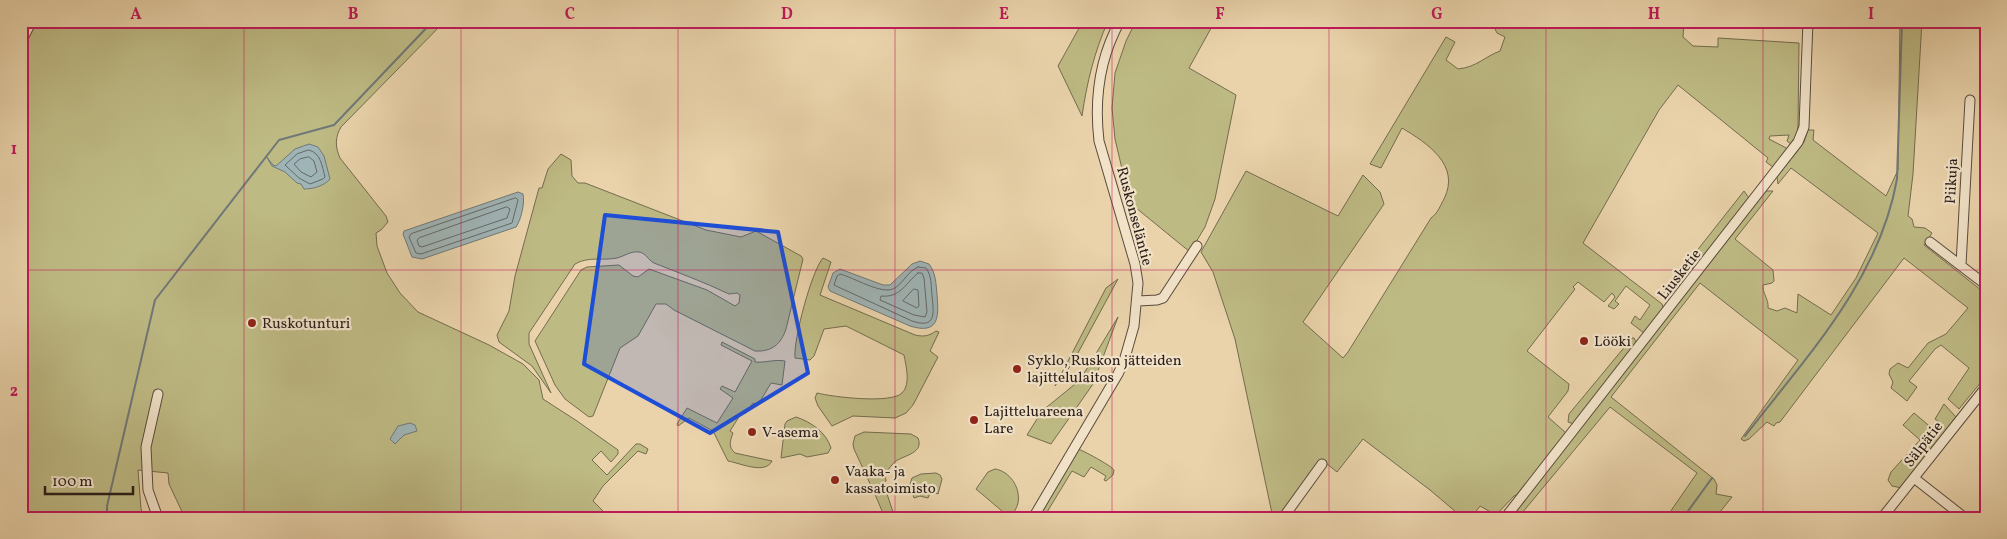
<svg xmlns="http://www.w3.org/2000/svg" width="2007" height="539" viewBox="0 0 2007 539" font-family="Vollkorn,serif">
	<rect width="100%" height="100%" fill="#ead3ab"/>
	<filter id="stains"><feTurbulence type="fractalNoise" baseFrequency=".004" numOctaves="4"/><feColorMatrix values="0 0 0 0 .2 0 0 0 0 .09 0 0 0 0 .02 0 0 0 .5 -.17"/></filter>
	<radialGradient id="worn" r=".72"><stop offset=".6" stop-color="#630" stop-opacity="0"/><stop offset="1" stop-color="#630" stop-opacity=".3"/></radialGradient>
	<path fill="#beba84" stroke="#746c4f" d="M36,21H445L341,127C335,137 335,147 340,158L386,216L388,222L381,230L376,233L377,246L387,273L400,293L418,312L489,345L523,364L539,380L543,399L577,421L618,450V454L611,462L601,451L592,460L607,475L636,444H640L648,449L646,454L638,451L603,486L593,501L610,518H185L169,484L168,473L138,470L141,509L144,518H21V61L25,46Z
		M1083,21H1108C1094,53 1087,82 1082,116L1058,66Z
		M1136,21H1215L1189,68L1236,95L1215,199L1205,227L1190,252L1130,203L1115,139L1112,108L1115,73L1126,41Z
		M1496,21H1684L1683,37L1693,46L1718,47V38L1799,43L1798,126L1797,134L1791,144L1787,141L1789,135L1770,136L1769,139L1790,150L1773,167L1766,162L1768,158L1678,85L1659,110L1583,243L1662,304L1664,310L1644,333L1631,323L1635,316L1640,320L1650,305L1626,286L1615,301L1619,304L1614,309L1608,306L1615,297L1612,293L1604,302L1578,282L1573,287L1575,289L1527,351L1569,384L1568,391L1548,417L1566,433L1521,493L1514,496L1496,515L1480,506L1474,514L1479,518H1463L1430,490L1363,439L1337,472L1321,459L1277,518H1273L1235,339L1213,272L1201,252L1246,171L1338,216L1363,175L1380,192L1384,204L1303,322L1343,358L1348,352L1431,218C1438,213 1440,206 1444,199C1461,165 1427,143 1402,128L1381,168L1370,164L1446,37L1455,42L1446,60L1458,69C1477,67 1484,57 1500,51L1505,37L1497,33L1493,25Z
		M1900,21H1922L1913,174L1908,216L1912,219L1914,227L1925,228L1932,233L1924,245L1986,294V376L1959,409L1948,399L1969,368L1941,345L1935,349L1909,381L1917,387L1907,401L1891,388L1893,382L1889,374L1890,369L1898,363L1908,368L1928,343L1946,334L1968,308L1904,258L1780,422L1776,423L1774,426L1767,422L1749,439L1744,441L1741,439L1798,360L1700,283L1611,397L1714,479L1717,485L1716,494L1732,497L1715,518H1666L1697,473L1610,407L1522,513L1528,518H1510L1766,191H1773L1735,239L1773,270L1774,281L1772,283L1763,285C1762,293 1769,299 1768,308L1777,311L1785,308L1797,313L1798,294L1831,315L1856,278L1878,233L1791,168L1778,184L1777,177L1804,142L1808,130H1814L1813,140L1886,196L1898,170Z
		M561,154L571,160L572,176L578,183H585L706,230L741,237L756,231L801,256L803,259L786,329C781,344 772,352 755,351L674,310L666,304H656L638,336L620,348L593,416L589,417L565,399L555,385L535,341L581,270L587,267L619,265L633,276L638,277L649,269L707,290L735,306L739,303L740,295L737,293L729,294C704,282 679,273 654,263C648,260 646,253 639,252C630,251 625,256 617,258C602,261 589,256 575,264L529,333V344L551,393L532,366L499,342L497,335L509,311L515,276L539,188H542L548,169Z
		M1744,191L1749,198L1747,204L1671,300H1667L1662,295Z
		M823,258L831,262L820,295L915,335C924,337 929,336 936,331L939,332L930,351L938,357L913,405L906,413L895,418L853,416L832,426L818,406L815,398L817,393C833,397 891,404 902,393C911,384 906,366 904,355L846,326L824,329L814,356L810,360L795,358C793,340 812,270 823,258Z
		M1118,279L1072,364L1055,386L1106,288Z
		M1118,317L1093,384L1051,444L1027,435L1042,411L1080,380Z
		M1632,338H1634L1637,344L1574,424L1568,422L1569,414Z
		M722,342L755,359V362C766,363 774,359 785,361L782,385L771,383L758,405L753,403L746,413L742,412L730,431L733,433C730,441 728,447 735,453L772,461C765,475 740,463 728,461L713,431L689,418L678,426L677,424L687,408L717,423L733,398L720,389L722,386L735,392L752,361L721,345Z
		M1944,404L1956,417L1902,488L1892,486L1888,480L1891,472L1920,440L1903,425L1914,413L1933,429L1939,422L1935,419Z
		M796,417C811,422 826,432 831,448L828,453L807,457L800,454L781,458L785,424L787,421Z
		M864,432L911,434L918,438C924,453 905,455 896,461C892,464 889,469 885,473L886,481L872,488L854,449L853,444L855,436Z
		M1078,449C1082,450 1112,466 1114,470L1113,475L1106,481L1104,480L1106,476L1091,467L1084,477L1072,471L1047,512L1055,518H1045L1038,514Z
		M995,469C1009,471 1021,487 1018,503C1017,508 1013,513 1011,518H998L1002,511L976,489L988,472Z
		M936,473L940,475L942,479L938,494L931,491L928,498L920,496L914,498L910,484L912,478L921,474Z
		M883,487V492L886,491L895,518H885L874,492Z"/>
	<path fill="#9fb4b6" stroke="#707878" d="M309,144L318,147L324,156L330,179C324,186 313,189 304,189L301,184L297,183L285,172L272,166L266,156L273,165L276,166L295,149Z
		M518,192L523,194C525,203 521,220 516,227L422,259L412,257L403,234L404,231Z
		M920,261L929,264C936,273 936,284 937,295C939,317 939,335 910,326L830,291L828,287L833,273L840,269L883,285H890L912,264Z
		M410,423L415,425L417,431L404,435L395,444L390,439L398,426Z"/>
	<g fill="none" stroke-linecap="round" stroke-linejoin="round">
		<path stroke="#646968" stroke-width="1" d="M309,150C321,153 322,166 325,177L323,179L310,184L299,178L285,165L297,154Z
			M309,157L314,161L317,172L311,177L301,172L294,164L300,159Z
			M516,198L518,200L512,223L421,254L416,253L409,237L411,234Z
			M507,207L510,209L507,218L422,247L419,246L417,240L419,238Z
			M918,267L926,268C932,276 931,287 932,296C934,314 936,329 912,321L834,285L837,276L840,274C853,277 883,296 895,288C904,282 908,271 918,267Z
			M918,273H922L924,278L927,312L925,317L914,315L880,300L881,296C900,298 905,284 918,273Z
			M914,289L918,290L919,306L917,308L903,301Z"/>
		<path stroke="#707878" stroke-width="2" d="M1745,436C1806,357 1879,281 1897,179L1902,21
			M107,518V506L155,300L279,140L334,125L433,21
			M1683,518L1712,478"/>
		<g stroke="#5a4b3e" stroke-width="11">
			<path id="minor" d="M21,42L32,21
				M1930,242L1986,285
				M1961,265L1970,100
				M1138,301L1157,300L1163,298L1197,246
				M1914,478L1965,518
				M158,518L148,490L146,447L158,394
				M1033,518L1118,374L1124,361L1134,326L1138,283L1135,264L1099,141C1094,98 1099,59 1120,21
				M1283,518L1322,464
				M1505,518L1798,142L1804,127L1808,21
				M1882,518L1986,387"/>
		</g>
		<use href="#minor" stroke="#f1e2c8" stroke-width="9"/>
	</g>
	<path fill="#1d4ed8" fill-opacity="0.2" stroke="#1d4ed8" stroke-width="4" stroke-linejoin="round" d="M605,215L778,232L808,373L710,433L584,364Z"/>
	<path fill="none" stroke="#c2185b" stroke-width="1" stroke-opacity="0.55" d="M244,21V518M461,21V518M678,21V518M895,21V518M1112,21V518M1329,21V518M1546,21V518M1763,21V518M21,270H1986"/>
	<g fill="#8f2418" stroke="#f1e2c8" stroke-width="2">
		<circle cx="252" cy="323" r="5"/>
		<circle cx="1584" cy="341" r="5"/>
		<circle cx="1017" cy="369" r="5"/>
		<circle cx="974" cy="420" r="5"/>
		<circle cx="752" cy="432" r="5"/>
		<circle cx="835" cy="480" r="5"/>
	</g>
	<g text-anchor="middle" stroke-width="4.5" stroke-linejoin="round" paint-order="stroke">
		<g font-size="15" fill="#2a1e1a" stroke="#f1e2c8">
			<text transform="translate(1951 181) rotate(-87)" y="5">Piikuja</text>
			<text transform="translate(1135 216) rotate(75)" y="5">Ruskonseläntie</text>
			<text transform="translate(1679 274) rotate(-52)" y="5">Liusketie</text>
			<text transform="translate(1923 444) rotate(-52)" y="5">Sälpätie</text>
		</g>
		<g font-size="15" fill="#2a1e1a" stroke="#f1e2c8" text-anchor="start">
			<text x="262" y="328">Ruskotunturi</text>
			<text x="1594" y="346">Lööki</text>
			<text x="1027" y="365">Syklo, Ruskon jätteiden<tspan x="1027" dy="17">lajittelulaitos</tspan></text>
			<text x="984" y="416">Lajitteluareena<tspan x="984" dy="17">Lare</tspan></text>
			<text x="762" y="437">V-asema</text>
			<text x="845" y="476">Vaaka- ja<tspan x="845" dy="17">kassatoimisto</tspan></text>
		</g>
	</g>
	<rect width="2007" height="539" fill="none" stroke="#ead3ab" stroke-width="55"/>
	<path d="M45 486v8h88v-8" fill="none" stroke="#2a1e1a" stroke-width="2.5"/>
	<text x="52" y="486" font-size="15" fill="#2a1e1a" stroke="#f1e2c8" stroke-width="4" paint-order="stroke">100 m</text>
	<rect x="28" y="28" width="1952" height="484" fill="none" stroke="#c2185b" stroke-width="2"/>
	<g font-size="16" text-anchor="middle" font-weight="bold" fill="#c2185b">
		<text x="136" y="19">A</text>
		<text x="353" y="19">B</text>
		<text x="570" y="19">C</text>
		<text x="787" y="19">D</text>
		<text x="1004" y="19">E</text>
		<text x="1220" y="19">F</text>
		<text x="1437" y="19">G</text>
		<text x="1654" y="19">H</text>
		<text x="1871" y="19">I</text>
		<text x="14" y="154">1</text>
		<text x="14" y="396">2</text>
	</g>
	<rect width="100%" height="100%" filter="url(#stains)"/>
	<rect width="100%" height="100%" fill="url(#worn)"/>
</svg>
